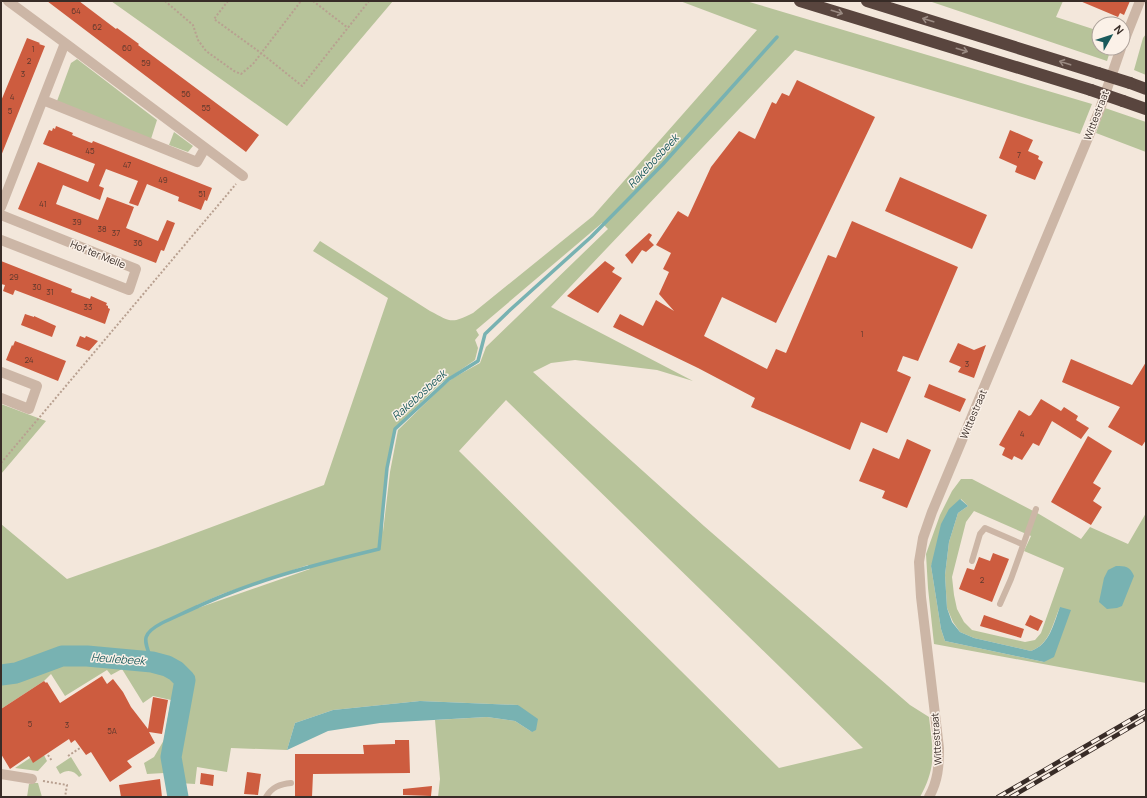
<svg xmlns="http://www.w3.org/2000/svg" width="1147" height="798" viewBox="0 0 1147 798" font-family="Manrope,sans-serif">
	<rect width="100%" height="100%" fill="#f3e7db"/>
	<path fill="#b7c39a" fill-rule="evenodd" d="M111,1H393L287,126Z
		M680,1H746L1092,104L1080,134L795,50L551,307L693,381L657,370L575,360L551,363L533,372L704,526L910,705L929,717C933,751 937,766 920,797H438L440,779L435,720L487,717L515,721L532,732L518,705L420,701L333,710L295,723L287,750L231,748L227,772L197,767L195,784L179,783L173,759L175,748L169,747V758L176,797H169L164,773L147,774L144,763L154,757L164,740L171,700L153,696L143,703L122,669L111,675L107,670L65,696L51,674L44,681L1,709V524L67,579L158,547L324,485L388,298L313,251L320,241L430,311C451,322 451,324 473,313L593,216L757,30ZM602,223L608,229L486,347L480,363L453,378L442,387L398,430L390,472L383,532L384,486L395,428L440,384L475,360L478,348L475,340L479,335L476,330ZM506,400L863,748L779,768L459,451ZM308,565L310,569L198,608L197,605L222,594ZM174,666C183,670 186,674 189,683L178,678L170,670Z
		M929,1H1063L1056,17L1099,31V48H1111L1107,61Z
		M1146,34V75L1134,70L1143,38Z
		M77,59L157,120L151,139L57,101L71,63Z
		M1105,108L1146,122V152L1096,133Z
		M174,132L193,146L188,152L169,145Z
		M1,404L46,421L1,474Z
		M961,479H972L1039,514L1081,539L1090,527L1128,544L1146,513V683L934,644L928,588L926,554L940,515L952,491ZM961,499L968,506L958,513L949,542L945,575L947,608L953,622L960,632L974,638L1031,651C1050,644 1052,625 1060,607L1044,662L945,641L941,629L931,566ZM974,511L1031,536L1024,551L1064,568L1041,633L1035,640L1025,642L972,630L964,622L957,609L954,595L952,577L966,522Z
		M44,755L47,761L38,771L15,768L30,758L33,762Z
		M71,757L82,775L79,777C74,770 67,769 60,774L56,767Z
		M34,783H38L42,797H27L29,784Z"/>
	<path fill="#78b2b2" d="M960,499L968,506L958,513L949,542L945,575L947,608L952,622L960,632L974,638L1031,651C1050,644 1053,625 1060,607L1071,610L1054,657L1044,662L945,641L941,629L931,566L941,524L949,509Z
		M1116,566C1125,566 1130,566 1134,576L1122,606L1117,608L1107,609L1099,602L1104,578L1108,570Z
		M420,701L518,705L538,719L536,730L532,732L515,721L487,717L380,723L328,731L287,750L295,723L333,710Z"/>
	<g fill="none" stroke-linecap="round" stroke-linejoin="round">
		<path stroke="#78b2b2" stroke-width="3.5" d="M152,662C145,641 139,635 162,623C186,612 210,600 235,591C282,573 330,561 379,549L387,468L395,429L449,379L478,361L485,334L510,310L591,237L663,164L777,37"/>
		<path stroke="#78b2b2" stroke-width="21" d="M1,675L16,673L62,656H87L152,662L167,666L176,671L185,680L171,757L178,797"/>
	</g>
	<path fill="#cd5c3f" d="M47,1H79L116,29L117,28L139,44L138,45L259,135L246,152Z
		M1080,1H1130L1124,15L1120,13L1118,17Z
		M27,38L40,43L39,44L45,46L1,156V101Z
		M797,80L875,117L776,323L722,297L704,336L767,369L776,349L786,353L828,255L836,258L852,221L958,267L918,361L903,356L897,371L911,377L887,433L861,422L850,450L751,407L755,398L698,368L613,327L620,314L643,326L656,300L674,311L659,294L669,272L663,269L671,253L656,245L678,211L688,217L711,167L739,131L755,139L772,102L776,104L782,93L789,96Z
		M56,126L73,133L72,135L89,142L92,143L93,141L212,188L207,201L205,200L201,210L178,201L179,197L147,184L138,206L129,203L138,181L106,169L99,186L104,188L100,200L63,185L56,204L98,220L107,197L134,207L126,228L158,241L167,220L175,223L164,251L161,250L156,263L18,209L38,162L88,182L95,164L43,144L49,130L52,131L53,128L55,129Z
		M1010,130L1033,140L1028,151L1039,156L1038,159L1043,162L1035,180L1015,172L1017,166L999,158Z
		M900,177L987,215L972,249L885,211Z
		M649,233L652,235L649,240L654,245L646,252L642,250L632,264L625,255Z
		M1,261L72,289L71,292L90,299L91,296L107,303L106,305L108,306V308L110,309L105,324L15,290L13,295L3,291L5,285L1,284Z
		M605,261L615,268L612,272L622,278L598,313L567,296Z
		M25,314L34,317V316L56,326L52,337L21,325Z
		M80,336L85,338L86,336L98,341L89,351L76,346Z
		M15,341L66,361L58,381L6,360L12,345L13,346Z
		M958,343L974,350L986,345L974,378L958,372L961,367L949,362Z
		M1071,359L1132,385L1146,362V440L1142,446L1108,427L1120,407L1062,382Z
		M929,384L966,399L960,412L924,397Z
		M1041,399L1061,411L1064,407L1078,416L1076,420L1089,428L1081,439L1052,421L1039,446L1033,443L1022,460L1014,456L1012,460L1002,455L1005,448L999,445L1019,410L1029,416L1031,415Z
		M1088,436L1112,451L1093,483L1101,488L1093,501L1102,507L1091,525L1051,502Z
		M907,439L931,450L907,508L882,498L885,491L859,481L873,448L899,459Z
		M993,553L1009,559L992,602L959,589L967,568L974,570L979,557L990,561Z
		M984,615L1024,629L1021,638L980,626Z
		M1030,615L1043,621L1038,631L1025,625Z
		M102,676L107,684L113,679L123,692L131,707L148,729L153,697L168,700L162,734L149,732L155,743L127,761L132,767L110,782L91,752L86,755L75,740L71,743L69,739L33,763L29,756L10,769L1,754V709L44,681L46,683L47,682L60,703Z
		M395,740H409L410,773L313,774L312,797H295V754H364L363,745L395,744Z
		M247,772L261,774L258,795L244,794Z
		M201,773L214,775L213,786L200,784Z
		M160,779L162,797H121L119,785Z
		M432,786L431,796L403,795V789Z"/>
	<g fill="none" stroke-linecap="round" stroke-linejoin="round">
		<path stroke="#b8a090" stroke-width="2" stroke-dasharray="2 2" stroke-linecap="butt" d="M165,1L193,25L198,40L206,51L234,71L241,74L253,64L301,1
			M228,1L214,19L261,53L302,86L369,1
			M313,1L348,28
			M1,463L236,184
			M48,755L52,761
			M68,756L80,748
			M43,781L67,785L65,797"/>
		<path stroke="#ccb6a6" stroke-width="6" d="M972,561L980,534L985,528L1022,544
			M1000,604L1011,579L1036,509
			M266,797C272,787 280,784 291,783"/>
		<path stroke="#ccb6a6" stroke-width="10" d="M65,43L243,176
			M1123,44L1140,1
			M43,100L197,162L205,148
			M1,207L65,43L8,1
			M1,215L136,269L129,290L1,240
			M1,372L37,386L29,409L1,398
			M1,774L32,779
			M929,797C938,781 939,766 939,748L921,597L919,562L923,538L932,512L1100,109L1121,48"/>
		<path stroke="#59453e" stroke-width="12" d="M800,1L1091,90
			M867,1L1098,73
			M1130,83L1146,89
			M1123,101L1146,109"/>
		<g stroke="#382c27" stroke-width="4.5">
			<path id="rail" d="M998,797L1146,711
				M1011,797L1146,718"/>
		</g>
		<use href="#rail" stroke="#fbf1e8" stroke-width="3" stroke-dasharray="9" stroke-linecap="butt"/>
		<path stroke="#59453e" stroke-width="12" d="M1098,73L1130,83
			M1091,90L1123,101"/>
	</g>
	<defs><path id="oneway-shaft" d="M-6 0H5M1.5-3L5.5 0L1.5 3" fill="none" stroke-width="1.6" stroke-linecap="round" stroke-linejoin="round"/></defs>
	<g stroke="#9a8a82">
		<use href="#oneway-shaft" transform="translate(837 12) rotate(17)"/>
		<use href="#oneway-shaft" transform="translate(928 20) rotate(-163)"/>
		<use href="#oneway-shaft" transform="translate(962 50) rotate(17)"/>
		<use href="#oneway-shaft" transform="translate(1065 63) rotate(-162)"/>
	</g>
	<g text-anchor="middle" stroke-width="3" stroke-linejoin="round" paint-order="stroke">
		<g font-size="8" fill="#5d382d">
			<text x="76" y="14">64</text>
			<text x="97" y="30">62</text>
			<text x="127" y="51">60</text>
			<text x="33" y="52">1</text>
			<text x="29" y="64">2</text>
			<text x="146" y="66">59</text>
			<text x="23" y="77">3</text>
			<text x="186" y="97">56</text>
			<text x="12" y="100">4</text>
			<text x="206" y="111">55</text>
			<text x="10" y="114">5</text>
			<text x="90" y="154">45</text>
			<text x="1019" y="158">7</text>
			<text x="127" y="168">47</text>
			<text x="163" y="183">49</text>
			<text x="202" y="197">51</text>
			<text x="43" y="207">41</text>
			<text x="77" y="225">39</text>
			<text x="102" y="232">38</text>
			<text x="116" y="236">37</text>
			<text x="138" y="246">36</text>
			<text x="14" y="280">29</text>
			<text x="37" y="290">30</text>
			<text x="50" y="295">31</text>
			<text x="88" y="310">33</text>
			<text x="862" y="337">1</text>
			<text x="29" y="363">24</text>
			<text x="967" y="367">3</text>
			<text x="1022" y="437">4</text>
			<text x="982" y="583">2</text>
			<text x="30" y="727">5</text>
			<text x="67" y="728">3</text>
			<text x="112" y="734">5A</text>
		</g>
		<g font-size="10" fill="#382c27" stroke="#fbf1e8">
			<text transform="translate(1096 115) rotate(-69)" y="4">Wittestraat</text>
			<text transform="translate(98 254) rotate(22)" y="4">Hof ter Melle</text>
			<text transform="translate(973 414) rotate(-67)" y="4">Wittestraat</text>
			<text transform="translate(936 739) rotate(-94)" y="4">Wittestraat</text>
		</g>
		<g font-size="11" font-style="italic" fill="#1a5a5c" stroke="#fbf1e8">
			<text transform="translate(653 161) rotate(-47)" y="4">Rakebosbeek</text>
			<text transform="translate(419 395) rotate(-42)" y="4">Rakebosbeek</text>
			<text transform="translate(118 659) rotate(4)" y="4">Heulebeek</text>
		</g>
	</g>
	<rect width="1147" height="798" fill="none" stroke="#382c27" stroke-width="4"/>
	<g transform="translate(1111 36) rotate(51)"><circle r="19" fill="#fbf1e8" stroke="#ada29b"/>
	<path d="M0-3L7 15L0 10L-7 15Z" fill="#1a5a5c"/>
	<text y="-6" font-size="11" font-weight="bold" text-anchor="middle" fill="#382c27">N</text>
	</g>
</svg>
